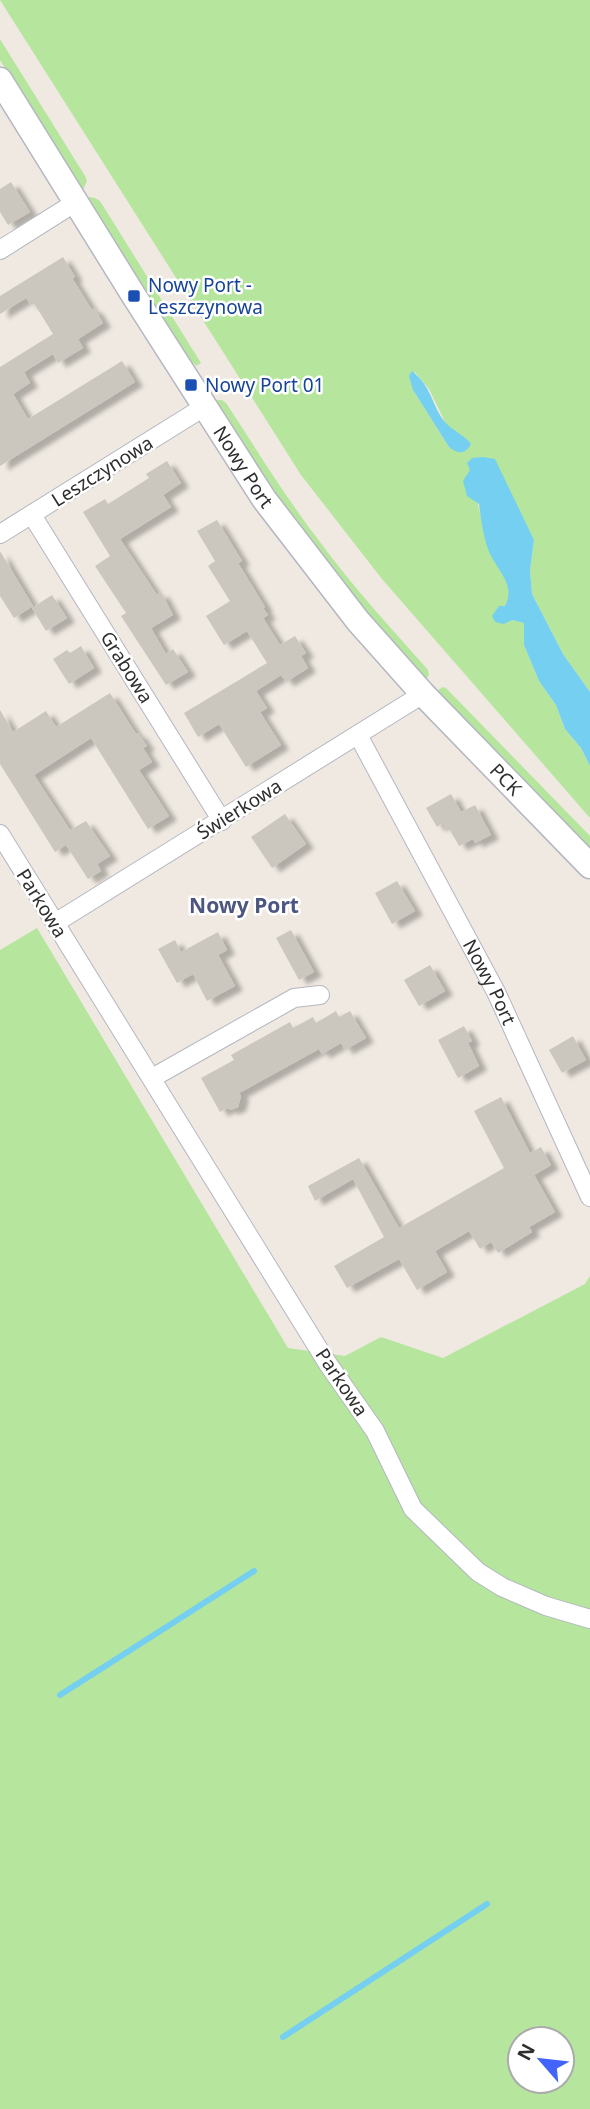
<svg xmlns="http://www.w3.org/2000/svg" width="590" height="2109" viewBox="0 0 590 2109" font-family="'Noto Sans',sans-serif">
	<defs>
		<filter id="shadow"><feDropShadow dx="8" dy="4.5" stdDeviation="2" flood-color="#0004"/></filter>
	</defs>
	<rect width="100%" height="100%" fill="#efe9e1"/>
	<path fill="#b6e59e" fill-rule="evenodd" d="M0,0H590V692L563,654L532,594L530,570L534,540L526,525L470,470L489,551L506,579L510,597L505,606L512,620L524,623V645L539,681L556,705L565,729L581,748L590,766V818L382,579L301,475ZM415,372L429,389L445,422L449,447L413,390Z
		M0,39L85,176L87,181L82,192L0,60Z
		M90,197L95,198L100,201L201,363L196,366L194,363L190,366L87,199Z
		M218,400H222L226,403C257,450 286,498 320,542C353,587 391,628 428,670L429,675L425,681L311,547L213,402Z
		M443,687L446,688L590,836V852L435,692Z
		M37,928L288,1348L345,1356L381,1337L443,1358L585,1284L590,1276V2109H0V950ZM520,2039H562V2081H520Z"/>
	<path fill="#75cff0" d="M412,371C432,386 432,407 445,422C453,431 464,435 471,444C465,455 458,454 449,447L413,390L409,376Z
		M483,457L495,459L534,540L530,570L532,594L563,654L590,692V766L581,748L565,729L556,705L539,681L524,645V623L512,620L504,624L495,622L492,616L499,606H505C517,584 495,569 488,549C483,535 481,519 479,504L467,496L463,481L470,470L467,463L472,458Z"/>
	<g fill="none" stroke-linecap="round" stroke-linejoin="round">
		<path stroke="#75cff0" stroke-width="6" d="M60,1695L254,1571
			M283,2037L487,1904"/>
	</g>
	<path fill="#cbc7bf" filter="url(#shadow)" d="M11,182L30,212L8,225L0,212V189Z
		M63,257L75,277L72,278L92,310L94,308L103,323L78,339L83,348L58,363L53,354L24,372L30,383L13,394L28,419L122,361L135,382L0,466V367L53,334L34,303L31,305L26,298L0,314V296Z
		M167,461L181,483L163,495L171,507L120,539L157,595L161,592L173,615L151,628L166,654L173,649L188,672L166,685L121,616L126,613L95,566L110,556L83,512L105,499L108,504L149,478L146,474Z
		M217,520L242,561L238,563L265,607L263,608L268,615L263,618L280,645L295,636L306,653L301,656L308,668L286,682L281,675L256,691L267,708L260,712L281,745L246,767L219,724L198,737L184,713L267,663L247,631L224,645L206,616L230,601L208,566L215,561L197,531Z
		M0,551L33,606L14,618L0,596Z
		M52,595L67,618L46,631L32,608Z
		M81,646L94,668L69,684L53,659L67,650L70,653Z
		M110,693L136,734L138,733L147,746L143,748L152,762L139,770L169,816L148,829L91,738L34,775L70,830L86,821L110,856L97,864L101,871L88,879L66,845L55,852L0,764V710L13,732L46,711L56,727Z
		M451,794L461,812L475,805L491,835L475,843L473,839L459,846L450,830L447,831L443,823L437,827L426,808Z
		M285,814L306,844L272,868L251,837Z
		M397,881L415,911L392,924L375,893Z
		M291,930L314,972L299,980L276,938Z
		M218,932L227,950L218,955L235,986L207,1001L193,974L177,983L158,949L175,940L181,952Z
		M430,965L445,991L419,1006L404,980Z
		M336,1011L339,1017L350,1011L366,1038L345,1050L341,1043L322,1054L319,1049L239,1093L241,1096L238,1107L231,1110L227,1108L220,1112L201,1078L234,1060L231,1055L290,1022L293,1028L313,1017L316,1023Z
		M464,1026L472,1041L468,1043L479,1066L458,1078L438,1040Z
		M573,1036L586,1060L562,1073L549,1050Z
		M501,1097L530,1153L541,1147L551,1165L534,1175L555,1212L529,1227L532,1232L498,1253L491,1242L480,1249L469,1231L435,1251L447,1272L417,1290L399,1259L347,1288L334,1266L384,1237L353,1179L315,1201L308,1186L359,1158L399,1228L504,1168L474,1111Z"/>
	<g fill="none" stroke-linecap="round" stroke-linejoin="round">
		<g stroke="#b4b7c1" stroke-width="20">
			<g id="street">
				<path d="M0,250L76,202"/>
				<path d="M32,515L222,821"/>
				<path d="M0,534L204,407"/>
				<path id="s1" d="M358,735L496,992L590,1197"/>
				<path d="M0,834L328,1364L375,1431L413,1509L478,1572L502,1587L546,1606L590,1619"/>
				<path d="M55,923L423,694"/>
				<path d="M152,1078L294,998L320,995"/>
			</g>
		</g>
		<g stroke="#b4b7c1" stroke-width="27">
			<g id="secondary">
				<path id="s2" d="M0,80L134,296L264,499L358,621L423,694L590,866"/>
			</g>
		</g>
		<use href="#street" stroke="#fff" stroke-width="18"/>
		<use href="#secondary" stroke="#fff" stroke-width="24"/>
	</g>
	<g fill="#1a4fb4" stroke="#fff" stroke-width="2.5">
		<rect x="127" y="289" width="14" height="14" rx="3.5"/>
		<rect x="184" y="378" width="14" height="14" rx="3.5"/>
	</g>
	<g text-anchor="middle" stroke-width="5" stroke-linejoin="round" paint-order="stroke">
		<g font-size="19" fill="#164399" stroke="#fff" text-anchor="start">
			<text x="148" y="292">Nowy Port -<tspan x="148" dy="22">Leszczynowa</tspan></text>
			<text x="205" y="392">Nowy Port 01</text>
		</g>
		<g font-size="19" fill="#2e2e2e" stroke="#fff">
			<text dy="7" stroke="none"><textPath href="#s2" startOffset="457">Nowy Port</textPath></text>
			<text transform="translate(102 471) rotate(-32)" y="7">Leszczynowa</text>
			<text transform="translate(127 667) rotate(58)" y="7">Grabowa</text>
			<text dy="7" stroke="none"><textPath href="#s2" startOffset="866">PCK</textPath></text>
			<text transform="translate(239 809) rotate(-32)" y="7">Świerkowa</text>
			<text transform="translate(42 903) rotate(58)" y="7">Parkowa</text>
			<text dy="7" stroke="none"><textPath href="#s1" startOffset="280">Nowy Port</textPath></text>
			<text transform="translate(342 1382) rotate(56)" y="7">Parkowa</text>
		</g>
		<g font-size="21" font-weight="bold" fill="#4d5680" stroke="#fff">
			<text x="244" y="913">Nowy Port</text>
		</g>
	</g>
	<g transform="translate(541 2060) rotate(298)"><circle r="33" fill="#ffffff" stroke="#ababab" stroke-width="2"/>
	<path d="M0-5L12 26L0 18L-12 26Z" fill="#4264fb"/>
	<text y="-10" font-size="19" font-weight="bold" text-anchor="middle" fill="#2e2e2e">N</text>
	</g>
</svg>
